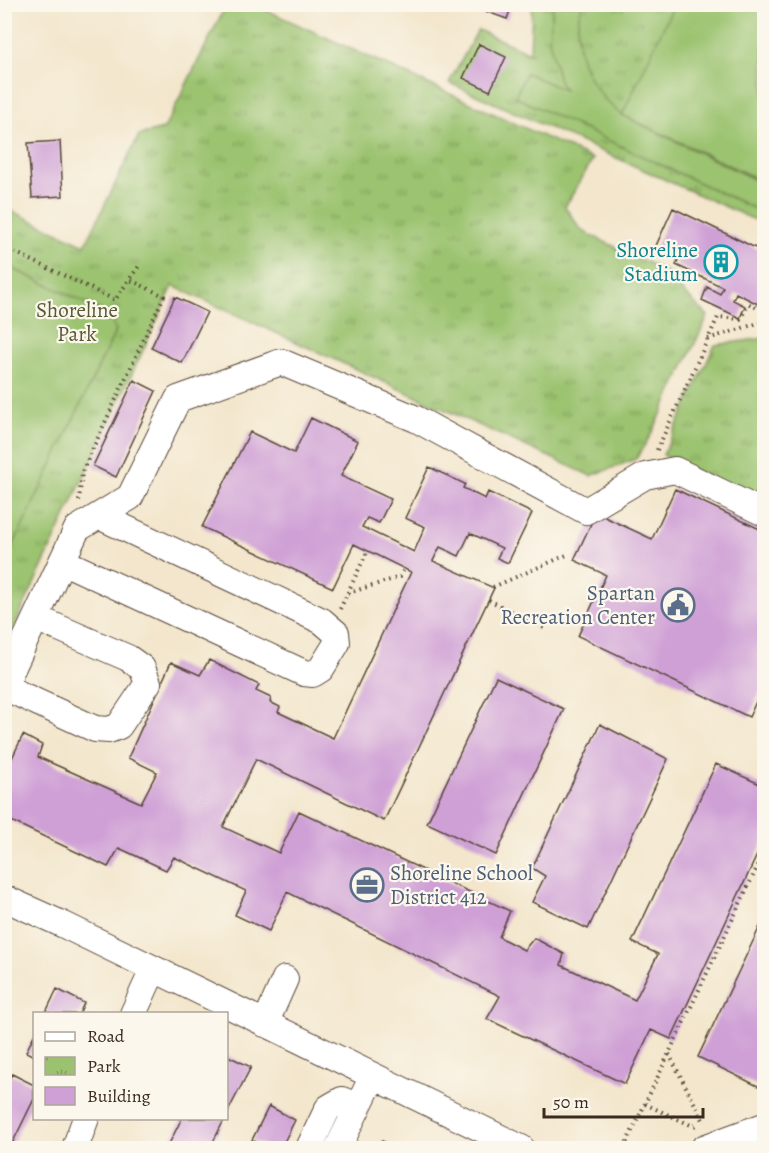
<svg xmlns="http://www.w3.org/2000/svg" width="769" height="1153" viewBox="0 0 769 1153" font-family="Alegreya,serif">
	<defs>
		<pattern id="park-tufts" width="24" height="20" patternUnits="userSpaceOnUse" patternTransform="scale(1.5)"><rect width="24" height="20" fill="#9bc36f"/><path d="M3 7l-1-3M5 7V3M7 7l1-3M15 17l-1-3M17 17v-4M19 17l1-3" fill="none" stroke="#809f5b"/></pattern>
	</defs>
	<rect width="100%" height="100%" fill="#fbf7ec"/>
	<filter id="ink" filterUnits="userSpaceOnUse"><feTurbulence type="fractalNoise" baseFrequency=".0167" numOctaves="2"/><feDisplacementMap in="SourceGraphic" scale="12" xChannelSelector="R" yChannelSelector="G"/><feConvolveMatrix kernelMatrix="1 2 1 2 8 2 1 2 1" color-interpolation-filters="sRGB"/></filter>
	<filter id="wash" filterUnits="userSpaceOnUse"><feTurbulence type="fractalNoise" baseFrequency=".008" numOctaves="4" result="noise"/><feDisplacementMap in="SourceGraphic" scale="24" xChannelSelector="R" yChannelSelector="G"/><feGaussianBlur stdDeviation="1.35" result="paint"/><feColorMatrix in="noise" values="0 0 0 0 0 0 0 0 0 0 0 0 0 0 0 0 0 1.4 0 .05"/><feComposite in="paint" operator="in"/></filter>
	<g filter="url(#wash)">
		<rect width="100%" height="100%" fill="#f3e6cc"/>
		<path fill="url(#park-tufts)" stroke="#6b7646" stroke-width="1.5" d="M226,5H255L593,159L565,207L582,231L678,277L675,284L708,316L652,433L636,459L591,476L173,286L5,646V208L85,245L139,135L164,129Z
			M532,5H764V224L449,83L478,30L530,53Z
			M764,338V504L663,455L715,345Z"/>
		<path fill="#9bc36f" stroke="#6b7646" stroke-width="1.5" d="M553,5H582C568,46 589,90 622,115L674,5H764V182L622,115L764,184V213L515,97L526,73L564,90L559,81L549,40Z
			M5,265L107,313L116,330L5,563Z"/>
		<g id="blocks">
			<path fill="#cfa0d6" d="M468,5H512L507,19Z
				M479,44L506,57L490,91L463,78Z
				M60,141L63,196L32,198L28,143Z
				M673,208L764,252V307L736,293L733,300L745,306L740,318L702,300L707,287L720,294L723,287L676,265L678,260L655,248Z
				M175,297L207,312L182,363L151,348Z
				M134,380L156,391L116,477L93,466Z
				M311,418L358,441L341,476L391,499L379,523L367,518L362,527L414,552L425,527L405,518L429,467L465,484L463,488L485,499L488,492L532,513L508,563L497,558L502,548L470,533L459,556L440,547L433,561L494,588L384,821L256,759L223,827L279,853L299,811L510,911L499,937L524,950L534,938L564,954L561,965L635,1000L658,954L632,942L716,764L764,786V840L671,1039L651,1030L625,1084L487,1019L500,996L287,892L269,931L235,915L246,891L174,857L166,870L119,848L108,867L7,819L4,823V775L23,735L42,745L38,757L141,803L157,772L128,758L171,662L200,675L209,660L259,685L256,691L271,698L270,702L280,707L278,712L333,738L411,572L354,544L333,588L202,527L250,432L294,453Z
				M675,489L764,531V684L749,717L578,636L606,575L574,560L596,513L652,539Z
				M496,677L564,709L496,855L427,823Z
				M600,724L668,759L588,929L532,902L545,876L532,868Z
				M764,918V1089L698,1057Z
				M57,989L84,1003L79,1014H45Z
				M34,1035V1056L26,1052Z
				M226,1055L251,1067L226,1115Z
				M12,1074L34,1085V1099L10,1148H4V1089Z
				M269,1106L295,1120L281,1148H269L252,1140Z
				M182,1118H225L210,1148H167Z
				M382,1141L398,1148H378Z"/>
		</g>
	</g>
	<g filter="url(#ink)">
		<use href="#blocks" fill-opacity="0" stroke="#574638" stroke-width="1.5"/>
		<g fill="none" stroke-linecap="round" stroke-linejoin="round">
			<g stroke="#574638" stroke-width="28">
				<path id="minor" d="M62,561L304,673L313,674L321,669L337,643L336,633L322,621L99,516
					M4,686L77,529L130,497L178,399L281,362L416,419L586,511L645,476L675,470L764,513
					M4,687L95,729L109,730L119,726L148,683L142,668L128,658L36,618
					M4,898L64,925L521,1148
					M133,1014L153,970
					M265,1024L285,979
					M75,1148L86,1118
					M309,1148L328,1108L342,1100L358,1106
					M338,1148L373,1076
					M704,1148L764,1126"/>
			</g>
			<path stroke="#574638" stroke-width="4" stroke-dasharray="1.5 4.5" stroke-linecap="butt" d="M4,247L115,300L139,266
				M708,339L762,322L764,323
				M657,450L718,317L740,319L749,304L764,311
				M79,501L82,472L164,296L128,279
				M493,587L569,554
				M348,593L400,577L404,569
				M489,600L544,628
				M340,609L368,550
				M669,1054L704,1122
				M645,1104L693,1126L697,1125
				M624,1148L764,853"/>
			<use href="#minor" stroke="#fff" stroke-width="26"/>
		</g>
	</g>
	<defs>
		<g id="building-ring" transform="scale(1.725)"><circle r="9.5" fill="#fbf7ec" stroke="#0f9aa8" stroke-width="1.5"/><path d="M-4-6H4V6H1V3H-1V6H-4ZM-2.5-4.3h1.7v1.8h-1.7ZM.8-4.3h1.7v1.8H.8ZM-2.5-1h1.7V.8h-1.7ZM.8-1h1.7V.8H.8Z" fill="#0f9aa8"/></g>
		<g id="civic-ring" transform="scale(1.725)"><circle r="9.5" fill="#fbf7ec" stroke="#5c6f8a" stroke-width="1.5"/><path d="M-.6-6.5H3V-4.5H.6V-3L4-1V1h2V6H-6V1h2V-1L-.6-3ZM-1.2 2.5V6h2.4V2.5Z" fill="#5c6f8a"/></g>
		<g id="office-ring" transform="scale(1.725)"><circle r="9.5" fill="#fbf7ec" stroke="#5c6f8a" stroke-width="1.5"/><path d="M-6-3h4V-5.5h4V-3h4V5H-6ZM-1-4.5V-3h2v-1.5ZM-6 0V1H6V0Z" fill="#5c6f8a"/></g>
	</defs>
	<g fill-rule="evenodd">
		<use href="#building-ring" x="721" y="262"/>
		<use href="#civic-ring" x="678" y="605"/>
		<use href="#office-ring" x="367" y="885"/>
	</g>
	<g text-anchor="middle" stroke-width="4.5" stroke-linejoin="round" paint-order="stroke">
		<g font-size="21" fill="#0d838f" stroke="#fbf7ec" text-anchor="end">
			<text x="698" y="257">Shoreline<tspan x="698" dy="24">Stadium</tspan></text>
		</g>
		<g font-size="21" fill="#585836" stroke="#fbf7ec">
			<text x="77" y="317">Shoreline<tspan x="77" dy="24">Park</tspan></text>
		</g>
		<g font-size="21" fill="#4e5e75" stroke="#fbf7ec" text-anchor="end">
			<text x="655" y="600">Spartan<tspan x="655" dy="24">Recreation Center</tspan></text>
			<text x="390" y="880" text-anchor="start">Shoreline School<tspan x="390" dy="24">District 412</tspan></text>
		</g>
	</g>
	<rect width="769" height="1153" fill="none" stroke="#fbf7ec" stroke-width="24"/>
	<rect x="33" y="1012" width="195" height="108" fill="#fbf7ec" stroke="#aea59a" stroke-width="1.5"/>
	<rect x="45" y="1032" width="30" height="9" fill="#ffffff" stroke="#aea59a" stroke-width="1.5"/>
	<text x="87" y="1042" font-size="18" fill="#3b2a1e">Road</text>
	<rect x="45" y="1057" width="30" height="18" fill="url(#park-tufts)" stroke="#aea59a" stroke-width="1.5"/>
	<text x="87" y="1072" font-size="18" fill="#3b2a1e">Park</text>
	<rect x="45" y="1087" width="30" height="18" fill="#cfa0d6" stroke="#aea59a" stroke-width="1.5"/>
	<text x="87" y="1102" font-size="18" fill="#3b2a1e">Building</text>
	<path d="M544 1108v9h159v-9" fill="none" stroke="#3b2a1e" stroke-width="3"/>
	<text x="553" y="1108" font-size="18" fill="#3b2a1e" stroke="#fbf7ec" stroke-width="4.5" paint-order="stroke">50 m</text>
</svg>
